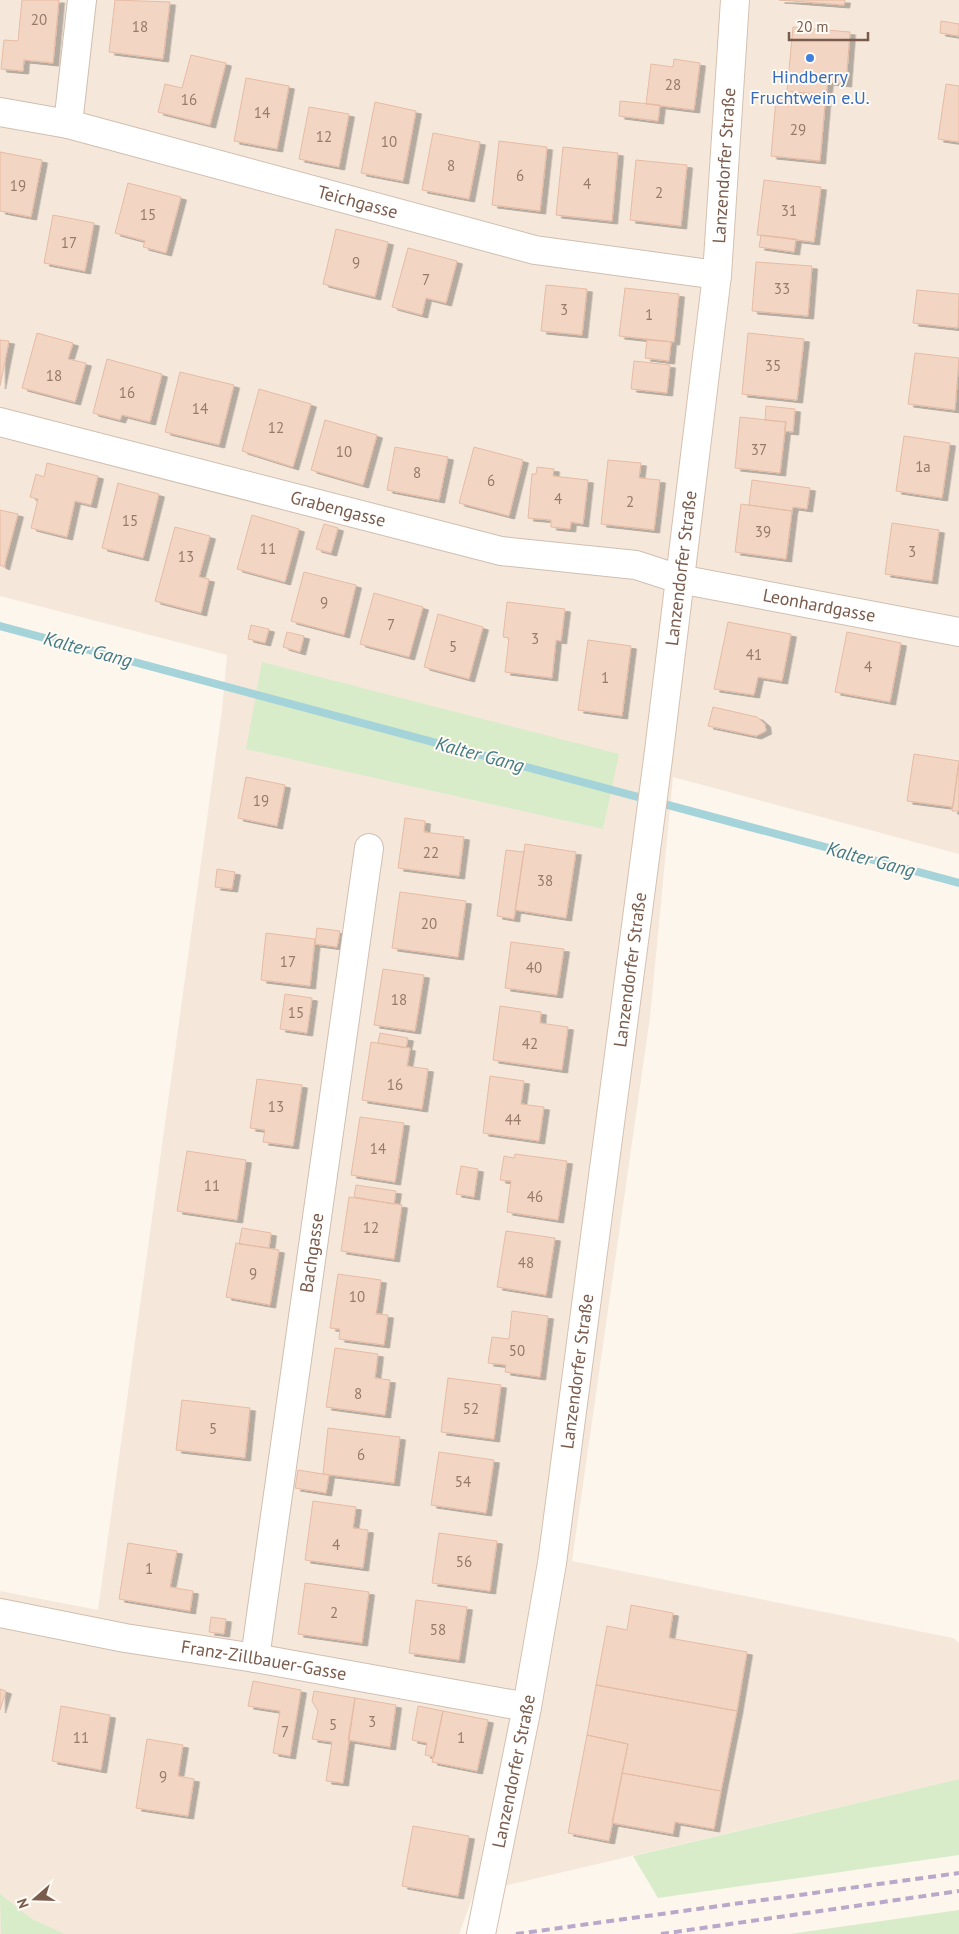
<svg xmlns="http://www.w3.org/2000/svg" width="959" height="1934" viewBox="0 0 959 1934" font-family="'PT Sans',sans-serif">
	<defs>
		<filter id="shadow"><feDropShadow dx="5.5" dy="3" stdDeviation="0" flood-color="#0004"/></filter>
	</defs>
	<rect width="100%" height="100%" fill="#fdf6ec"/>
	<path fill="#f5e8da" d="M0,0H959V854L673,777L650,1017L572,1561L953,1638L959,1643V1779L474,1893L459,1934H0V1591L98,1610L222,710L227,655L0,596Z"/>
	<path fill="#d8ecc9" d="M262,662L619,754L603,829L246,749Z
		M959,1779V1855L658,1898L633,1856Z
		M0,1894L32,1919L65,1934H1Z
		M959,1910V1934H790Z"/>
	<g fill="none" stroke-linecap="round" stroke-linejoin="round">
		<path stroke="#a5d3da" stroke-width="8" d="M0,626L959,883"/>
	</g>
	<path fill="#f3d5c3" stroke="#e6bba3" filter="url(#shadow)" d="M22,0H59L53,63L24,60L23,71L1,69L4,40L18,41Z
		M115,0L170,2L163,59L109,52Z
		M779,0H845L844,5Z
		M941,21L959,24V36L940,33Z
		M793,27L850,32L846,84L828,82L826,95L787,91Z
		M191,55L226,63L210,125L158,112L165,84L182,88Z
		M674,59L700,63L694,110L646,104L651,64L673,67Z
		M246,78L289,86L277,149L234,141Z
		M946,84L959,86V142L938,139Z
		M811,93L826,95L825,104L810,102Z
		M776,99L825,104L820,161L771,156Z
		M620,101L660,105L658,121L619,116Z
		M375,102L416,111L403,181L361,173Z
		M309,107L349,114L339,167L299,159Z
		M433,133L480,142L469,199L422,190Z
		M499,141L547,147L540,211L492,205Z
		M563,147L618,153L612,221L556,215Z
		M0,152L42,160L31,217L0,211Z
		M636,160L687,165L681,226L630,220Z
		M764,180L821,187L814,242L757,235Z
		M128,183L181,197L166,253L143,247L145,241L115,233Z
		M53,215L94,223L85,271L44,263Z
		M336,229L388,242L375,297L323,284Z
		M761,235L796,239L794,252L759,247Z
		M408,248L457,261L446,303L426,298L422,315L392,307Z
		M756,262L812,266L808,316L752,311Z
		M546,285L587,289L582,335L541,331Z
		M625,288L679,294L674,342L619,336Z
		M917,290L959,294L958,328L913,323Z
		M37,333L73,343L68,359L86,363L75,402L22,388Z
		M748,333L804,339L797,400L742,394Z
		M0,340L9,341L0,386Z
		M647,340L671,342L669,361L645,358Z
		M915,353L959,358L955,410L908,404Z
		M107,359L162,374L150,422L122,415L120,420L93,413Z
		M634,361L670,365L667,393L631,389Z
		M180,372L234,385L219,445L165,432Z
		M259,389L311,404L293,467L242,451Z
		M766,406L795,409L793,432L784,431L786,422L765,420Z
		M740,417L786,422L780,473L735,468Z
		M325,420L377,435L363,485L311,470Z
		M904,436L950,443L942,498L896,491Z
		M395,447L448,457L439,500L387,490Z
		M474,447L523,460L509,516L459,503Z
		M608,460L641,463L639,478L660,480L654,530L601,524Z
		M47,463L98,476L91,505L75,501L67,537L31,528L38,499L30,497L36,474L44,477Z
		M537,467L554,469L553,476L588,480L583,524L571,522L570,529L551,527V520L528,518L532,474H536Z
		M752,480L810,488L807,509L793,507L792,511L749,505Z
		M118,483L159,494L143,558L102,548Z
		M741,504L792,511L786,559L735,552Z
		M0,510L18,514L4,567L0,565Z
		M252,515L299,529L285,582L237,569Z
		M892,523L939,530L932,581L885,574Z
		M324,524L338,528L331,553L316,549Z
		M175,527L210,536L199,577L209,579L201,613L155,601Z
		M304,572L356,585L344,635L291,621Z
		M374,593L423,607L409,657L360,644Z
		M507,602L565,609L561,641L556,640L552,678L505,672L509,638L503,637Z
		M438,614L483,627L469,679L424,667Z
		M728,622L791,634L782,681L758,677L754,695L714,689Z
		M251,625L269,629L265,643L248,639Z
		M287,632L304,636L300,652L283,647Z
		M847,632L901,643L890,702L835,692Z
		M588,640L631,646L622,716L578,710Z
		M713,707L757,717L765,724L766,731L756,736L708,726Z
		M914,754L959,761L953,807L907,801Z
		M958,768H959V811H952Z
		M246,777L285,785L277,826L238,818Z
		M405,818L425,821L424,832L464,837L459,876L398,868Z
		M525,844L576,852L566,918L515,910Z
		M506,850L524,852L514,919L497,916Z
		M217,869L235,872L232,889L215,887Z
		M400,892L466,901L458,957L392,948Z
		M317,928L340,931L337,947L315,944Z
		M266,933L315,939L310,986L261,980Z
		M511,942L564,949L557,995L505,988Z
		M383,969L424,975L415,1031L374,1025Z
		M285,994L312,998L307,1033L280,1029Z
		M500,1006L541,1012L540,1023L568,1027L562,1070L493,1060Z
		M380,1033L408,1038L406,1048L378,1043Z
		M371,1042L410,1048L407,1066L428,1069L422,1109L362,1100Z
		M490,1076L524,1081L521,1104L544,1107L539,1141L483,1133Z
		M257,1079L302,1085L293,1146L263,1142L265,1130L250,1128Z
		M360,1117L404,1123L395,1182L351,1175Z
		M187,1151L246,1160L237,1220L177,1211Z
		M515,1154L567,1161L558,1220L507,1212L511,1181L500,1180L504,1156L514,1158Z
		M461,1166L478,1169L474,1197L456,1194Z
		M356,1185L396,1191L394,1204L354,1197Z
		M349,1197L402,1205L394,1259L341,1251Z
		M242,1228L271,1233L269,1248L239,1244Z
		M506,1231L555,1238L546,1295L497,1287Z
		M236,1243L279,1250L270,1305L226,1297Z
		M338,1274L381,1280L376,1314L388,1315L384,1345L339,1339L340,1329L330,1328Z
		M512,1311L548,1316L540,1377L505,1372L506,1365L488,1363L492,1337L509,1339Z
		M335,1348L378,1354L375,1378L390,1380L385,1415L326,1407Z
		M448,1378L501,1385L494,1439L441,1432Z
		M182,1400L250,1408L245,1458L176,1450Z
		M328,1428L400,1437L394,1483L323,1474Z
		M439,1452L494,1460L486,1513L431,1505Z
		M298,1470L329,1475L326,1493L295,1488Z
		M313,1501L356,1507L353,1528L368,1530L363,1568L305,1560Z
		M439,1533L497,1541L490,1591L432,1583Z
		M128,1543L177,1551L170,1587L193,1591L190,1611L119,1599Z
		M305,1583L369,1592L362,1643L298,1634Z
		M416,1600L467,1607L459,1660L409,1653Z
		M631,1605L673,1613L669,1638L747,1652L737,1711L596,1685L607,1626L627,1630Z
		M211,1617L226,1619L224,1634L209,1632Z
		M253,1681L301,1690L290,1756L273,1753L280,1711L248,1706Z
		M596,1685L737,1711L721,1791L622,1773L628,1744L587,1735Z
		M0,1689L6,1691L0,1710Z
		M314,1691L355,1698L343,1783L326,1781L332,1742L312,1739L318,1711L312,1701Z
		M355,1698L396,1705L390,1747L348,1740Z
		M61,1706L110,1715L101,1770L52,1761Z
		M418,1706L443,1711L434,1757L425,1755L427,1743L412,1740Z
		M443,1711L488,1720L477,1771L432,1762Z
		M587,1735L628,1744L609,1841L568,1833Z
		M147,1739L183,1745L178,1776L194,1779L188,1816L136,1808Z
		M622,1773L721,1791L714,1829L675,1822L673,1834L612,1823Z
		M413,1826L469,1836L458,1896L402,1886Z"/>
	<g fill="none" stroke-linecap="round" stroke-linejoin="round">
		<g stroke="#d1beb0" stroke-width="30">
			<g id="street">
				<path id="s1" d="M0,112L68,124L535,250L717,275"/>
				<path d="M68,124L82,0"/>
				<path id="s2" d="M0,422L501,551L636,565L679,579L959,632"/>
				<path id="s3" d="M0,1613L125,1638L255,1658L527,1707"/>
				<path id="s4" d="M255,1658L369,848"/>
			</g>
		</g>
		<g stroke="#d6c0b0" stroke-width="30">
			<g id="secondary">
				<path id="s5" d="M481,1934L527,1707L552,1563L658,759L717,275L735,0"/>
			</g>
		</g>
		<use href="#street" stroke="#fff" stroke-width="28"/>
		<use href="#secondary" stroke="#fff" stroke-width="28"/>
		<path stroke="#b9a8c9" stroke-width="4" stroke-dasharray="8 5" stroke-linecap="butt" d="M516,1934L959,1873
			M661,1934L959,1891"/>
	</g>
	<circle fill="#3f7fe0" stroke="#fffaf3" stroke-width="2" cx="810" cy="58" r="5"/>
	<g text-anchor="middle" stroke-width="4" stroke-linejoin="round" paint-order="stroke">
		<g font-size="15" fill="#987a6a">
			<text x="39" y="25">20</text>
			<text x="140" y="32">18</text>
			<text x="673" y="90">28</text>
			<text x="189" y="105">16</text>
			<text x="262" y="118">14</text>
			<text x="798" y="135">29</text>
			<text x="324" y="142">12</text>
			<text x="389" y="147">10</text>
			<text x="451" y="171">8</text>
			<text x="520" y="181">6</text>
			<text x="587" y="189">4</text>
			<text x="18" y="191">19</text>
			<text x="659" y="198">2</text>
			<text x="789" y="216">31</text>
			<text x="148" y="220">15</text>
			<text x="69" y="248">17</text>
			<text x="356" y="268">9</text>
			<text x="426" y="285">7</text>
			<text x="782" y="294">33</text>
			<text x="564" y="315">3</text>
			<text x="649" y="320">1</text>
			<text x="773" y="371">35</text>
			<text x="54" y="381">18</text>
			<text x="127" y="398">16</text>
			<text x="200" y="414">14</text>
			<text x="276" y="433">12</text>
			<text x="759" y="455">37</text>
			<text x="344" y="457">10</text>
			<text x="923" y="472">1a</text>
			<text x="417" y="478">8</text>
			<text x="491" y="486">6</text>
			<text x="558" y="504">4</text>
			<text x="630" y="507">2</text>
			<text x="130" y="526">15</text>
			<text x="763" y="537">39</text>
			<text x="268" y="554">11</text>
			<text x="912" y="557">3</text>
			<text x="186" y="562">13</text>
			<text x="324" y="608">9</text>
			<text x="391" y="630">7</text>
			<text x="535" y="644">3</text>
			<text x="453" y="652">5</text>
			<text x="754" y="660">41</text>
			<text x="868" y="672">4</text>
			<text x="605" y="683">1</text>
			<text x="261" y="806">19</text>
			<text x="431" y="858">22</text>
			<text x="545" y="886">38</text>
			<text x="429" y="929">20</text>
			<text x="288" y="967">17</text>
			<text x="534" y="973">40</text>
			<text x="399" y="1005">18</text>
			<text x="296" y="1018">15</text>
			<text x="530" y="1049">42</text>
			<text x="395" y="1090">16</text>
			<text x="276" y="1112">13</text>
			<text x="513" y="1125">44</text>
			<text x="378" y="1154">14</text>
			<text x="212" y="1191">11</text>
			<text x="535" y="1202">46</text>
			<text x="371" y="1233">12</text>
			<text x="526" y="1268">48</text>
			<text x="253" y="1279">9</text>
			<text x="357" y="1302">10</text>
			<text x="517" y="1356">50</text>
			<text x="358" y="1399">8</text>
			<text x="471" y="1414">52</text>
			<text x="213" y="1434">5</text>
			<text x="361" y="1460">6</text>
			<text x="463" y="1487">54</text>
			<text x="336" y="1550">4</text>
			<text x="464" y="1567">56</text>
			<text x="149" y="1574">1</text>
			<text x="334" y="1618">2</text>
			<text x="438" y="1635">58</text>
			<text x="372" y="1727">3</text>
			<text x="333" y="1730">5</text>
			<text x="285" y="1737">7</text>
			<text x="81" y="1743">11</text>
			<text x="461" y="1743">1</text>
			<text x="163" y="1782">9</text>
		</g>
		<g font-size="18" fill="#366cbe" stroke="#fffaf3">
			<text x="810" y="83">Hindberry<tspan x="810" dy="21">Fruchtwein e.U.</tspan></text>
		</g>
		<g font-size="18" fill="#7a5c4d" stroke="#fffaf3">
			<text dy="6" stroke="none"><textPath href="#s5" startOffset="1786">Lanzendorfer Straße</textPath></text>
			<text dy="6" stroke="none"><textPath href="#s1" startOffset="369">Teichgasse</textPath></text>
			<text dy="6" stroke="none"><textPath href="#s2" startOffset="349">Grabengasse</textPath></text>
			<text dy="6" stroke="none"><textPath href="#s5" startOffset="1381">Lanzendorfer Straße</textPath></text>
			<text dy="6" stroke="none"><textPath href="#s2" startOffset="841">Leonhardgasse</textPath></text>
			<text dy="6" stroke="none"><textPath href="#s5" startOffset="976">Lanzendorfer Straße</textPath></text>
			<text dy="6" stroke="none"><textPath href="#s4" startOffset="409">Bachgasse</textPath></text>
			<text dy="6" stroke="none"><textPath href="#s5" startOffset="571">Lanzendorfer Straße</textPath></text>
			<text dy="6" stroke="none"><textPath href="#s3" startOffset="268">Franz-Zillbauer-Gasse</textPath></text>
			<text dy="6" stroke="none"><textPath href="#s5" startOffset="166">Lanzendorfer Straße</textPath></text>
		</g>
		<g font-size="19" font-style="italic" fill="#437c86" stroke="#fffaf3">
			<text transform="translate(88 649) rotate(15)" y="7">Kalter Gang</text>
			<text transform="translate(480 754) rotate(15)" y="7">Kalter Gang</text>
			<text transform="translate(871 859) rotate(15)" y="7">Kalter Gang</text>
		</g>
	</g>
	<g transform="translate(35 1899) rotate(250)" stroke="#fffaf3" stroke-width="4" paint-order="stroke">
	<path d="M0-4L9 19L0 12L-9 19Z" fill="#7a5c4d"/>
	<text y="-8" font-size="14" font-weight="bold" text-anchor="middle" fill="#7a5c4d">N</text>
	</g>
	<path d="M789 32v8h79v-8" fill="none" stroke="#7a5c4d" stroke-width="2.5"/>
	<text x="796" y="32" font-size="15" fill="#7a5c4d" stroke="#fffaf3" stroke-width="4" paint-order="stroke">20 m</text>
</svg>
